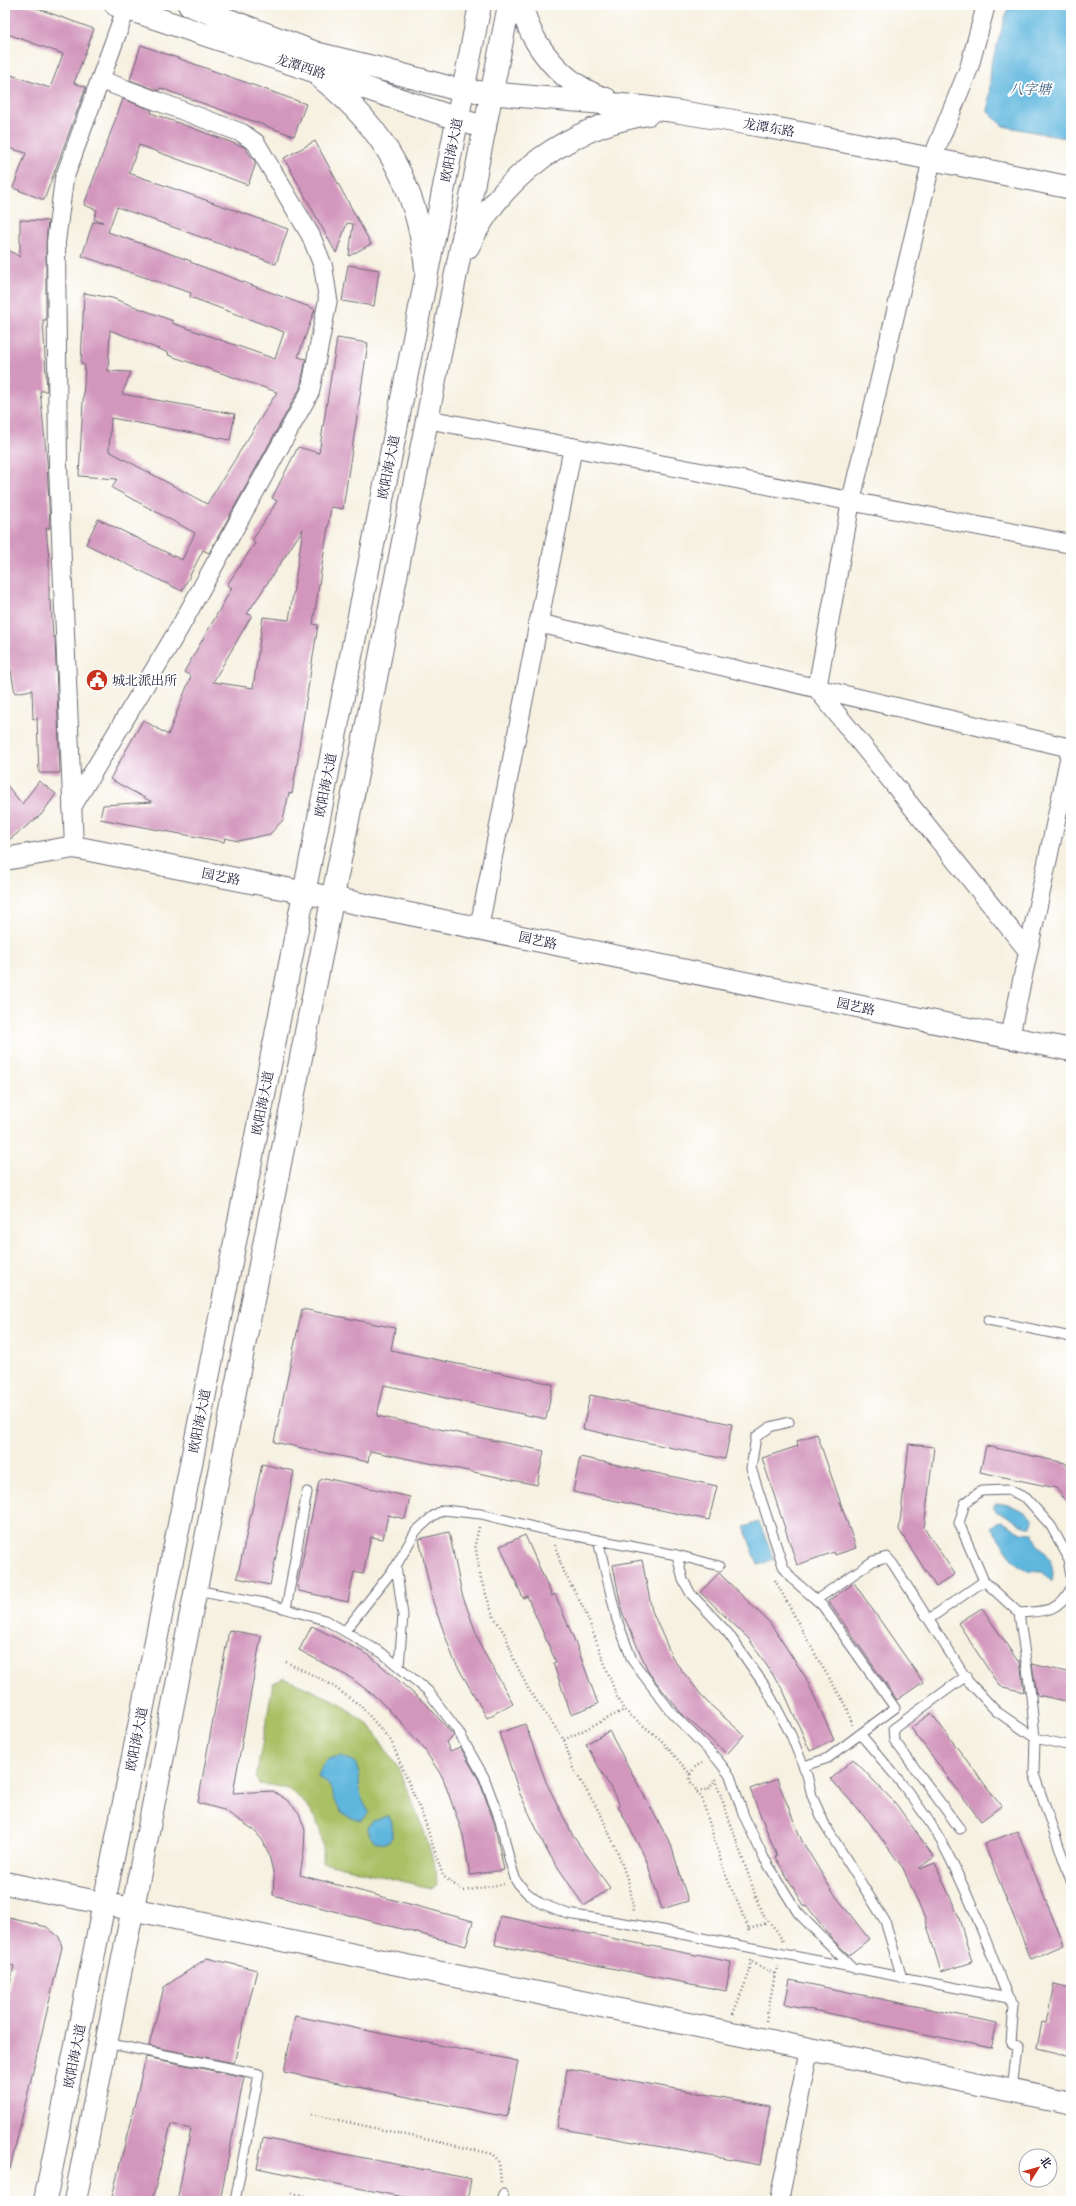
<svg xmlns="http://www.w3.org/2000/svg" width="1076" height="2206" viewBox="0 0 1076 2206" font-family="Cardo,'Noto Serif SC',serif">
	<rect width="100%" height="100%" fill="#fff"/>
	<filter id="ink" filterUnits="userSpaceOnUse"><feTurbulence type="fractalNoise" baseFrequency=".025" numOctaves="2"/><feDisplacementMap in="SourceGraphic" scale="8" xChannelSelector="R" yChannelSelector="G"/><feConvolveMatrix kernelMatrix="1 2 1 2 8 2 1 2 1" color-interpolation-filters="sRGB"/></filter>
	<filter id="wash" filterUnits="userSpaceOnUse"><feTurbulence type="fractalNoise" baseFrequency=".012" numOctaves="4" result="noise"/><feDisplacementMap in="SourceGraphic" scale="16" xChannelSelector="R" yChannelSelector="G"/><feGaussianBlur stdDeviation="0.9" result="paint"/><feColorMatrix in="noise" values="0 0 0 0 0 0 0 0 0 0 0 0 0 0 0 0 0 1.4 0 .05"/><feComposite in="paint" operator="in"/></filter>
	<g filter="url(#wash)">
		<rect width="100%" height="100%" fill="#f6f1e1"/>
		<path fill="#a9c065" stroke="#667150" d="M284,1678L340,1703L371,1727L398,1768L424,1831L436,1870L437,1885L430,1888L323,1862C325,1833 315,1807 289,1790C282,1786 267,1785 259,1784L256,1778L273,1683Z"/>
		<path fill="#61b7de" stroke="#426c8c" d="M1009,5H1071V139L1003,126L988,112L991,65Z
			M996,1503C1012,1505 1021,1508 1033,1520L1031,1527H1027L996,1511L993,1507Z
			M1001,1521L1021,1532L1033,1533C1040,1554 1057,1557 1052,1582L1042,1572L1027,1571L1015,1562L991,1527L997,1522Z
			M759,1522L774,1559L758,1565L744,1527Z
			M342,1756C365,1765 357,1771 360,1791C361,1799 365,1805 369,1812L362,1821C355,1819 345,1817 340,1810C331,1797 336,1786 318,1777C322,1762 326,1758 342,1756Z
			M387,1816L392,1822V1837L389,1842C377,1846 369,1840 368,1827L373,1821Z"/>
		<g id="blocks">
			<path fill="#d397bd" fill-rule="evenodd" d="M5,5H28L94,29L74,83L86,87L44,200L13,188L26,153L5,147V73L50,88L63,54L5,33Z
				M141,45L306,104L294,136L160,88L159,91L130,80Z
				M123,99L152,110L151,113L244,147L256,163L248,185L139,145L129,173L288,229L276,264L117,207L108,232L191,261L190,262L315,309L298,357L306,359L300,388L209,553L203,550L182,591L86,544L98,519L182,560L195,533L112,488L117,479L79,476L85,365L81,364L84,293L112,298L173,321L172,323L275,359L284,332L190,297L191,293L82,256L93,222H103L94,219L97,210L84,205ZM110,330L169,353L168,355L277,392L207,504L109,451L111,418L230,440L235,414L122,394L131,372L108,371Z
				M315,141L371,244L349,256L353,224L347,223L336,253L284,158Z
				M20,220L48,221L46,242V320H43L47,391H40L47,461L50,528H46L49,559V601H51L53,637H55L60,773H39L37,718L33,719L32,690L15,693L9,661L5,662V248L20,257Z
				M348,265L379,270L374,306L342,301Z
				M337,338L368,343L343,509L331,507L313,624L318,625L298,752H299L292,794L289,793L283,820L270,834L238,841L225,838L224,842L100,819L103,805L152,802L110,779L143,720L168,735L191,676L184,672L232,588L227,585L255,543L252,541L277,501L272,498L298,447L319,453ZM303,529L289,620L263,617L253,688L213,682L252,615L247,614Z
				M39,781L56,794L41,815L5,843V783L22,804Z
				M302,1309L395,1328L391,1350L553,1384L546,1419L384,1385L377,1416L544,1451L537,1485L370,1451L368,1462L274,1442Z
				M590,1395L732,1424L725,1459L583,1429Z
				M817,1434L856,1548L835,1555L834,1552L797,1565L762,1458L798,1446L797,1441Z
				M909,1444L934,1447L924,1528L955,1574L936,1587L899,1530Z
				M986,1446L1065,1463L1071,1471V1508L1056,1488L980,1472Z
				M580,1457L717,1486L709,1520L573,1492Z
				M262,1464L294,1471L270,1585L237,1578Z
				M325,1478L410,1497L405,1519L388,1515L383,1539L371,1537L363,1574L354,1572L348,1602L299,1591L297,1586L319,1481Z
				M449,1532L462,1594L482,1649L513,1703L487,1718L454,1660L433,1602L419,1539Z
				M525,1535L552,1596L555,1594L576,1644L598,1704L571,1714L553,1663L556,1662L527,1596L523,1598L500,1546Z
				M642,1560L652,1611L673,1659L706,1701L744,1735L727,1754L681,1713L649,1673L622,1612L613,1565Z
				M719,1573L770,1623L806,1678L834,1740L810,1751L783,1690L749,1639L700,1592Z
				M854,1583L923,1682L897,1700L828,1601Z
				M982,1608L1017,1660L1020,1661L1024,1692L999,1686L958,1623Z
				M312,1626L369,1655L428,1706L454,1736L446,1742L450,1751L460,1747L479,1780L494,1822L504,1870L470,1875L463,1835L443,1778L424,1749L403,1724L377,1698L351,1678L299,1650Z
				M229,1630L261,1636L233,1793L273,1791L288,1801L299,1813L305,1830L304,1851L300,1875L473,1921L466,1946L273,1895L274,1876L269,1855L263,1841L254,1830L224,1810L198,1803Z
				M1032,1664L1071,1673V1702L1037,1695Z
				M931,1713L1001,1806L981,1821L911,1728Z
				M525,1724L546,1782L573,1836L610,1888L584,1906L547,1851L520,1794L499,1733Z
				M609,1731L671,1845L688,1901L662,1909L646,1859L618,1806L620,1805L586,1744Z
				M853,1759L896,1804L934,1857L919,1868L920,1869L935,1863L958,1915L972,1962L941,1972L925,1919L903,1868L870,1823L831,1779Z
				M777,1779L802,1841L832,1891L869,1939L849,1955L833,1940L807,1906L805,1907L775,1857L777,1856L750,1789Z
				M1017,1831L1064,1945L1031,1959L984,1844Z
				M500,1916L731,1962L726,1991L495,1945Z
				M5,1917L47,1927L59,1937L62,1947L10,2169L5,2168V2005L14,1966L5,1964Z
				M207,1958L257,1970L234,2063L149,2046L164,1987Z
				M790,1980L997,2023L991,2048L785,2004Z
				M1054,1984L1071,1988V2056L1037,2048L1042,2022L1046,2023Z
				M295,2016L518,2061L507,2117L284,2072Z
				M146,2057L244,2077L220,2201H177L191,2129L171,2124L152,2201H111Z
				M567,2069L770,2106L760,2165L557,2128Z
				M263,2138L471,2179L467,2201H423L257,2168Z"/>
		</g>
	</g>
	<g filter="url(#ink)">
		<use href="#blocks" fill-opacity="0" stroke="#6c6a75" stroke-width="1"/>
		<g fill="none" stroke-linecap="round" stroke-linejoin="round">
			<g stroke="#6c6a75" stroke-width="11">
				<path id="service" d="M988,1320L1071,1337
					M789,1422L770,1427L756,1437L751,1468L783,1566L791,1578L822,1605L895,1708L828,1758L804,1766
					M598,1540L617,1620L632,1660L672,1713L717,1759L730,1776L744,1816L764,1858L798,1913L853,1968
					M677,1555L683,1580L691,1594L728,1633L765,1686L791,1735L807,1775L812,1796L826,1827L885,1921L902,1978
					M396,1566L403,1615L399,1667
					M1071,1576L1067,1555L1051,1526L1026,1498L1009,1490L981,1491L965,1503L959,1523L984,1581L1019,1613L1031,1696L1035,1738L1034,1774L1071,1881
					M196,1590L265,1603L325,1620L382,1653L428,1691L458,1731L484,1777L500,1820L510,1862L516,1881L526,1892L540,1903L568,1914L636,1925L1008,1998L1014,2005L1011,2043L1017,2046L1012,2091
					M816,1600L873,1561L887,1557L893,1564L968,1681L996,1711L1035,1738L1071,1746
					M286,1609L307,1492
					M1019,1613C1044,1611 1058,1613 1071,1588
					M929,1619L984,1581
					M345,1631L396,1566L416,1531L433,1516L443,1510L481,1514L550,1531L677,1555L719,1566
					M860,1734C889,1768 919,1802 941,1841C968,1891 988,1945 1008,1998
					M960,1829L894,1740L893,1729L966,1676
					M106,2043L259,2074L235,2201
					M501,2201L503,2194"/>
			</g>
			<g stroke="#6c6a75" stroke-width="20">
				<path id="minor" d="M986,5L969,68L932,159L851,501L817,689L1028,951
					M427,419L1071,544
					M538,623L1071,748
					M72,807L180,627L310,392L328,299L323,266L311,236L256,143L242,133L101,80
					M74,847L58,466L56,242L64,179L126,9
					M479,928L573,447
					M1010,1037L1071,750
					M779,2201L809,2049"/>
			</g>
			<g stroke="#6c6a75" stroke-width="24">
				<path id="tertiary" d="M5,859L74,847L332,898L1071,1050"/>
			</g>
			<g stroke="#6c6a75" stroke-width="24">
				<path id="secondary" d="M116,5L485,128
					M189,5L319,54L389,71L463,91
					M321,78C385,128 418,189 426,269
					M5,1883L1071,2103"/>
			</g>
			<g stroke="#6c6a75" stroke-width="24">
				<path id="primary" d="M522,5C530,46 565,86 606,99
					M479,92C546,99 613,102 680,112C811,133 941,161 1071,188
					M468,247C502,174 570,127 648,114
					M45,2201L480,5
					M75,2201L509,5"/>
			</g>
			<path stroke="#6c6a75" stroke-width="2.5" stroke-dasharray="1 3" stroke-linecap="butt" d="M479,1527L475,1544L481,1580L493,1615L506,1636L514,1660L529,1690L564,1740L573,1768L601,1815L618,1853L630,1887L634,1912
				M555,1545L562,1568L585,1611L617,1697L624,1710L661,1740L690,1774V1781L702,1799L724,1871L749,1929L747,1934
				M775,1580L820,1663L847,1707L852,1725
				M286,1662L327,1682L361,1706L391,1741L424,1819L443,1876L463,1891L504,1884
				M564,1740L624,1710
				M690,1774L696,1766L702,1763
				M715,1779L762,1914L777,1931L783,1942
				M697,1792L709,1789L715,1780
				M749,1929L767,1923
				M752,1962L775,1974
				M733,2014L750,1971V1960
				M766,2021L775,1974L778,1966
				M311,2114L493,2154L499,2160L501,2183
				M292,2193L328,2201"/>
			<use href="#service" stroke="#fff" stroke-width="9"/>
			<use href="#minor" stroke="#fff" stroke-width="18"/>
			<use href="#tertiary" stroke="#fff" stroke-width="22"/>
			<use href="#secondary" stroke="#fff" stroke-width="22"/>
			<use href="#primary" stroke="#fff" stroke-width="22"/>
		</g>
	</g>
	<defs>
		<g id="civic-disc" transform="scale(1.15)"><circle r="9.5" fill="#c8321e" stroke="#fff"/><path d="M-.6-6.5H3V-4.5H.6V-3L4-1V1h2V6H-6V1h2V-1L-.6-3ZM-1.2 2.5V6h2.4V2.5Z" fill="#fff"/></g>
	</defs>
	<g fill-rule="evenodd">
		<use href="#civic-disc" x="97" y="680"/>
	</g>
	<g text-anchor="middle" stroke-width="3.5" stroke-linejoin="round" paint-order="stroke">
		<g font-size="13" fill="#22223b" stroke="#fff">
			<text transform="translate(301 66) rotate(18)" y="5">龙潭西路</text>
			<text transform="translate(769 127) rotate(10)" y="5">龙潭东路</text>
			<text transform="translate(451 150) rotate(-79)" y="5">欧阳海大道</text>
			<text transform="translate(388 467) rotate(-79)" y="5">欧阳海大道</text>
			<text transform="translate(325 785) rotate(-79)" y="5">欧阳海大道</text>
			<text transform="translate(221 876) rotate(11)" y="5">园艺路</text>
			<text transform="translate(538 940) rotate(12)" y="5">园艺路</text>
			<text transform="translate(856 1006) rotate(12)" y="5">园艺路</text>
			<text transform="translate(262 1103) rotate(-79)" y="5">欧阳海大道</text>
			<text transform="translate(199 1421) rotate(-79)" y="5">欧阳海大道</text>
			<text transform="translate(136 1739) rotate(-79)" y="5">欧阳海大道</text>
			<text transform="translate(74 2056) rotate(-79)" y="5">欧阳海大道</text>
		</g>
		<g font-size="13" fill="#22223b" stroke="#fff" text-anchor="start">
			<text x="112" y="685">城北派出所</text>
		</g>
		<g font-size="14" font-style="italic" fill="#3b5e7c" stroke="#fff">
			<text x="1030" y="94">八字塘</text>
		</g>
	</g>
	<rect width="1076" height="2206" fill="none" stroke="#fff" stroke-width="20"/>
	<g transform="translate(1038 2168) rotate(53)"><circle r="19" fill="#ffffff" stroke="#a7a7b1"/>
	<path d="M0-3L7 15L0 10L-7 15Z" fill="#c8321e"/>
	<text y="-6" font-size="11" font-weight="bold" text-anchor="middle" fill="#22223b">北</text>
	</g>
</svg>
